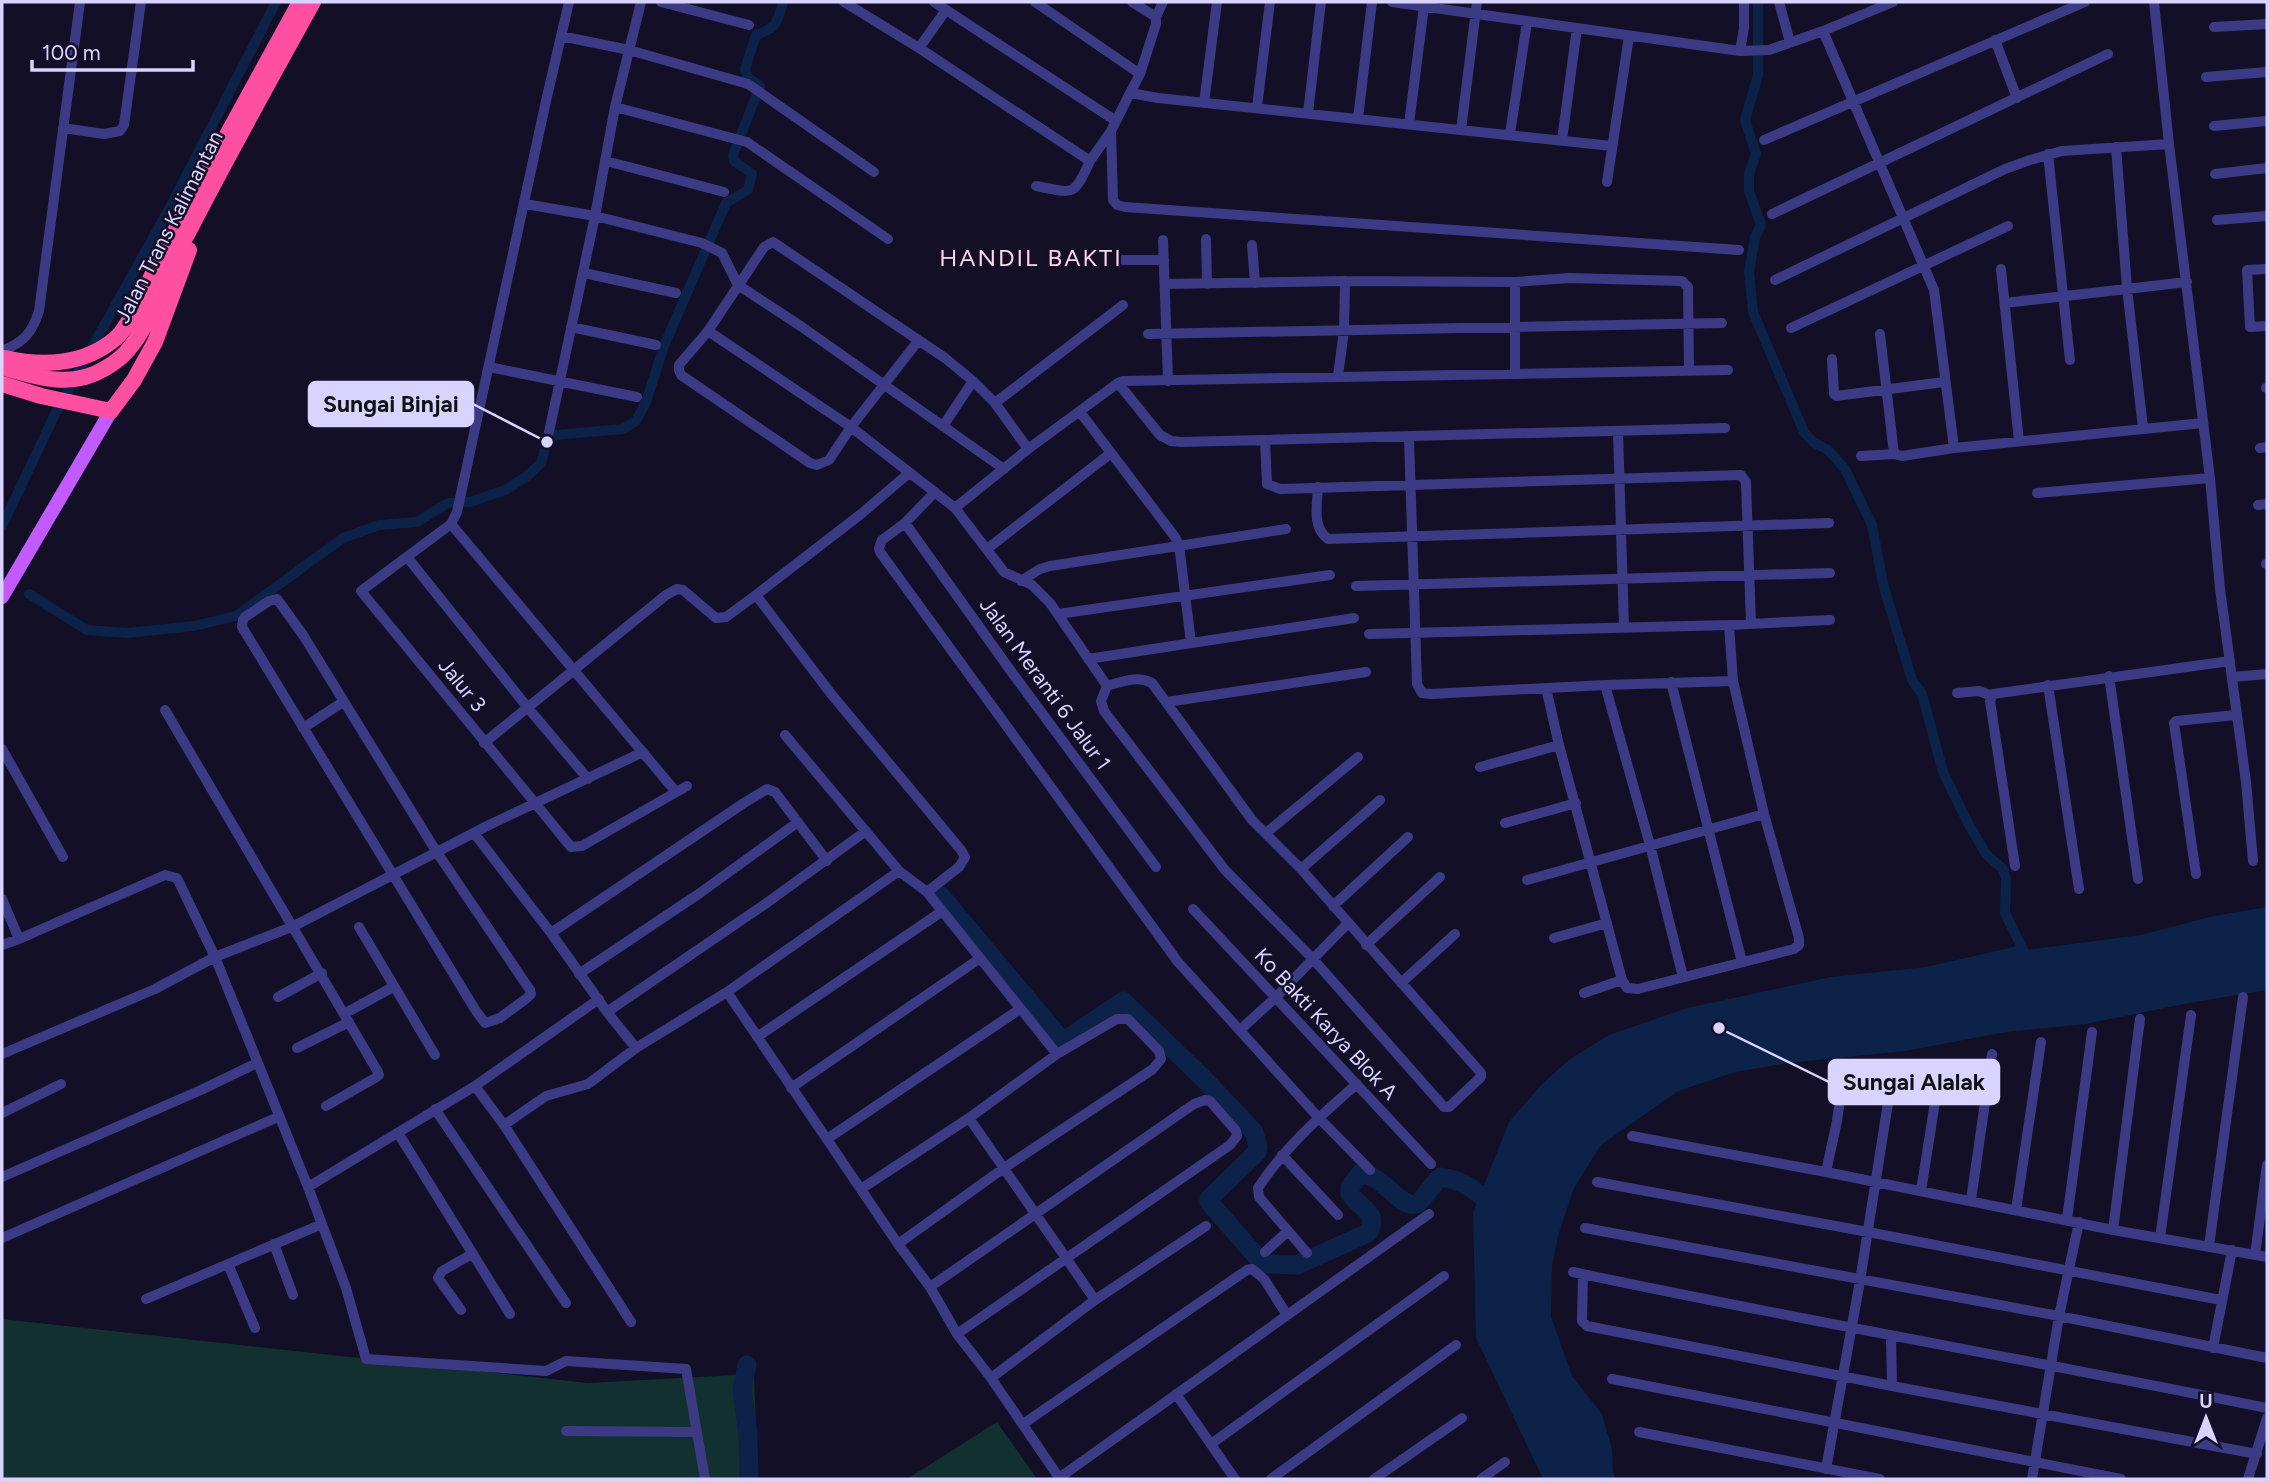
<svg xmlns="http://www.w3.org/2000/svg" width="2269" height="1481" viewBox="0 0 2269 1481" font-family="Figtree,sans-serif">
	<rect width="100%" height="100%" fill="#130f26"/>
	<path fill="#12302f" d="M2,1319L588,1383L754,1374L758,1479H2Z
		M997,1422L1037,1479H907Z"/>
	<path fill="#0c2248" d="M2267,907V990L2189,1003L2086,1024L2006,1032L1905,1051L1788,1063L1735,1072L1678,1091L1601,1145L1574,1188L1558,1236L1552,1266L1551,1317L1572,1376L1602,1414L1612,1449L1613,1471L1615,1479H1543L1476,1338L1473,1212L1509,1122L1541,1085L1570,1059L1609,1035L1687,1008L1831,977L1926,967L2022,945L2019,951L2141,935L2213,916Z"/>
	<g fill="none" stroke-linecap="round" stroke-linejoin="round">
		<path stroke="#0c2248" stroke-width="10" d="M1758,2V75L1745,120L1756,154L1749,174V191L1761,225L1755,237L1749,272L1753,312L1804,432L1813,442L1828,450L1845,469L1872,525L1883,584L1912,680L1922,694L1943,772L1968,823L1986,854L2002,868L2006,878L2005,913L2029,962
			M2,526L57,410L168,211L276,2
			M29,594L87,630L127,633L194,626L236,616L343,538L379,525L417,522L448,503L470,502L505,490L526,477L541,463L547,442L555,435L623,429L636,421L646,402L664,346L726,203L748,190L752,174L734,161L733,155L760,86L748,78L745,69L756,35C778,27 777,23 783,2"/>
		<path stroke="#0c2248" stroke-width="19" d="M941,896L1059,1037L1066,1039L1070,1037L1123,1001L1202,1077L1254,1132L1258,1147L1257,1152L1209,1199V1202L1257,1257L1267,1264L1297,1265L1368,1233C1380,1213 1361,1209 1350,1194V1187L1360,1174C1383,1173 1401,1212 1418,1203C1422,1201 1434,1182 1440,1177C1466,1180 1479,1193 1497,1211
			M747,1365L742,1389L748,1434L749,1479"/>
		<path stroke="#3d3a85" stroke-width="10" d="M569,2L546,101L457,512L451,524L361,591L571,847L582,846L687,786
			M661,2L749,25
			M844,2L919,48L1090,161L1111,131L1130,93
			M934,2L1116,121
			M1035,2L1140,74
			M1132,2L1156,17
			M1163,2L1156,17V24L1140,74L1130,93L1158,98L1612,146
			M1392,2L1740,51L1769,50L1823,31L1893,2
			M1779,2L1790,42
			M2154,2L2169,144L2210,478L2220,589L2246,782L2253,861
			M2214,27L2267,24
			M1823,31L1934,290L1954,448L2203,423
			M561,36L629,50L748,84L874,172
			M1995,40L2017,98
			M919,48L946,10
			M1740,51L1744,28V2
			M2206,77L2267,72
			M1204,103L1217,2
			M615,107L747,142L888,239
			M1257,107L1270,2
			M1308,113L1321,2
			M1358,118L1372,2
			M1409,124L1424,6
			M2214,126L2267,121
			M63,128L104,134L120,131L124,125L141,2
			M1461,130L1477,2
			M1111,131L1113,200L1117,205L1125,207L1739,250
			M1510,134L1527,22
			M1562,140L1577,28
			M1764,140L2085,2
			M2116,147L2127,288L2143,428
			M2048,154L2070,360
			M606,161L724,192
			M2215,174L2267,168
			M1607,182L1629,36
			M1036,186C1074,193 1073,198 1090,161
			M525,204L595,216L702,243L722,253L738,285L802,327L1004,469
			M1772,214L2108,54
			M2217,220L2267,216
			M1206,239L1207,284
			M1163,240L1168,381
			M1252,245L1255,283
			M1123,260H1164
			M2001,269L2019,441
			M2267,269L2247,270L2250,327L2267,326
			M584,273L676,293
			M1775,280L2005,169L2030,160L2062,151L2169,144
			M1165,284L1345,281L1515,282L1570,278L1682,281L1688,287L1689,371
			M2005,303L2187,282
			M571,327L656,345
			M1791,328L2008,226
			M708,331L851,427L955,508L1004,572L1032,585L1050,603L1107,686L1101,701L1104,711L1225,870L1313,959L1444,1107H1449L1481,1077V1073L1301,869L1252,820L1152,683C1137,675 1122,682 1107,686
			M1148,334L1722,323
			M1880,334L1894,454L1902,456L1954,448
			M918,341L851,427L829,460L817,465L810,463L681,375L679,370V365L708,331L764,247L773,242L945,358L973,381L995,403L1028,449
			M2,351C24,342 32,333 39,311L80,2
			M1832,359L1834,394L1836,396L1944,382
			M489,367L637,397
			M1515,373V282
			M1338,376L1344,331L1345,281
			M1118,383L1160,435L1171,441L1181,442L1725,428
			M2266,388H2267
			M995,403L1123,305
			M1080,412L1175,537L1179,545L1191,643
			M943,426L973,381
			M549,432L595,216L615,107L641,2
			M1618,432L1624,627
			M1409,438L1417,684L1422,693L1431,694L1605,685L1733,681
			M1265,440L1267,484L1280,489L1741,475L1746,482L1751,624
			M2260,448L2267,447
			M1861,456L1894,454
			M1318,487C1317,505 1312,528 1328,539L1829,523
			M935,492L905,523L882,540L879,548L880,552L1178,962L1318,1117L1370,1170
			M2037,493L2210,478
			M2258,505L2267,504
			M955,508L1028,449L1118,383L1123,381L1728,370
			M905,523L1013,674L1156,867
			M451,524L676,792
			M987,549L1111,453
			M407,557L528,708L588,779
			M2266,564H2267
			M1021,581L1040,569L1050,566L1286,529
			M1356,586L1830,573
			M277,599L303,635L436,851L530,990L531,994L527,998L500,1018L485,1023L476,1011L242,627L243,620L245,617L269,601Z
			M1058,614L1330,575
			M1369,634L1729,625L1830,620
			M1088,659L1354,618
			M2109,676L2138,879
			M2232,677L2267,674
			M1671,682L1742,962
			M1605,685L1650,845L1683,977
			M2048,685L2079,889
			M1546,688L1559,745L1622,980L1627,988L1638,989L1794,949L1799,945V938L1764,814L1733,681L1729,625
			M1957,693L1979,691L1992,696
			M1167,702L1366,672
			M165,710L378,1072L379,1075L375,1078L326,1106
			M303,728L343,702
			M484,743L666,595L677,589L683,590L716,618L726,617L756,595
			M2,749L63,857
			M1480,767L1559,745
			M1505,823L1576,803
			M474,833L551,933
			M1266,833L1358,757
			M2015,866L1990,701L1993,694L2230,661
			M1301,869L1380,800
			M899,871L927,892L959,867L965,857L961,850L832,695L756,595L861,514L909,473
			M2196,874L2174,723L2176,721L2236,715
			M1527,880L1764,814
			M927,892L1057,1054
			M2,899L19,939L165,875L177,878L215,957L308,1187
			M1333,906L1408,837
			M1193,909L1431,1164
			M359,927L435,1055
			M1554,938L1607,923
			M2,945L19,939
			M1366,945L1440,877
			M579,974L700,893L798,822
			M1401,983L1455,934
			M727,992L898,1244L930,1287L957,1334L991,1378L1060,1479
			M1584,993L1622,980
			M278,997L322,973
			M599,999L475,1086L308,1187L346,1288L366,1359L546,1371L566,1361L686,1369L705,1479
			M607,1012L768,902L866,831
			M344,1014L393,987
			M1240,1030L1276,997L1348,923
			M757,1037L941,912
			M297,1048L349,1022
			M636,1048L607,1012L551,933L744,803L767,789L775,792L827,861
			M2,1054L155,989L215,957L294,926L487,826L643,752
			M475,1086L504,1125L631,1322
			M791,1088L979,959
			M435,1109L566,1303
			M2,1113L61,1084
			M969,1118L1095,1300
			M504,1125L546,1096L588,1084L636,1048L727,992L899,871L785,735
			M398,1133L510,1314
			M1632,1136L1826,1172L2113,1230L2267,1257
			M827,1139L1020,1009
			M1282,1155L1338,1215
			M1826,1172L1837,1121L1844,1069
			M2,1177L201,1090L257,1063
			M1597,1182L1868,1232L2221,1300
			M861,1189L969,1118L1057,1054L1117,1019H1128L1159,1051L1161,1059L1153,1069L1004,1168L898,1244
			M1921,1191L1941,1064
			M1971,1200L1992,1054
			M2016,1210L2041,1042
			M2067,1219L2092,1032
			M1585,1228L2059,1316L2267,1358
			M2113,1230L2140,1019
			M2,1238L278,1117
			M2160,1238L2191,1015
			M274,1244L293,1295
			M2209,1246L2243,997
			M1265,1252L1288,1231
			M1307,1253L1259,1197L1258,1188C1285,1147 1320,1116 1357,1084
			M2255,1255L2267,1165
			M228,1264L255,1328
			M1573,1272C1804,1321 2036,1361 2267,1408
			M1583,1274L1582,1321L1587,1326L1892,1386L2257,1454
			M930,1287L1194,1104L1205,1100L1210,1101L1236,1131L1237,1136L1230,1145L957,1334
			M146,1299L322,1224
			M461,1310L438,1278L442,1271L472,1254
			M1891,1336L1892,1386
			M2213,1348L2232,1250
			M991,1378L1095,1300L1206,1226
			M1612,1379L2121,1479
			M1176,1394L1235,1479
			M1023,1424L1247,1270L1252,1269L1264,1279L1287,1315
			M566,1431L696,1432
			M1639,1432L1880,1479
			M1211,1444L1444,1276
			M1826,1469L1860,1281L1893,1071
			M1059,1478L1429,1214
			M1271,1479L1456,1345
			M1374,1479L1462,1418
			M1481,1479L1505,1462
			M2032,1479L2059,1316L2079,1222
			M2248,1479L2267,1418"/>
		<path stroke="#c25bff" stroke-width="14" d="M2,597L111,411"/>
		<path stroke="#ff4fa3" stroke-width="16" d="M5,358C43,367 85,365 116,338C131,325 151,275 162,255C207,170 254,86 300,2
			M2,367C36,377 71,389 104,369C115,363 125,355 132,345C144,330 151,311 159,293C168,272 178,251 189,231C229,153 271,78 313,2
			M2,384L41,396L111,411L134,380L155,342L189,250"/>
	</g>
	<g text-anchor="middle" stroke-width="5" stroke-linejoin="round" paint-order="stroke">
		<g font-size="21" fill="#d9d4ff" stroke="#130f26">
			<text transform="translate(169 227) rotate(-63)" y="7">Jalan Trans Kalimantan</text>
			<text transform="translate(1045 684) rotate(54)" y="7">Jalan Meranti 6 Jalur 1</text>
			<text transform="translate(462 685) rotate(51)" y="7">Jalur 3</text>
			<text transform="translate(1326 1024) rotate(47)" y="7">Ko Bakti Karya Blok A</text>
		</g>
		<g font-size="24" letter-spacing="2" fill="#ffd6f0" stroke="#130f26">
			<text x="1031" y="266">HANDIL BAKTI</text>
		</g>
	</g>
	<path fill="none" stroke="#d9d4ff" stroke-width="2.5" d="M547 442L473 404M1719 1028L1829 1082"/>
	<g fill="#d9d4ff" stroke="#130f26" stroke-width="2.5">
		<circle cx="547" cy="442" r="7"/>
		<circle cx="1719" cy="1028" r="7"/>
	</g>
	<g fill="#d9d4ff" stroke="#d9d4ff" stroke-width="2.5">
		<rect x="309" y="382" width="164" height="44" rx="7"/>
		<rect x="1829" y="1060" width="170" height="44" rx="7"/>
	</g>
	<g font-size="23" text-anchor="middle" font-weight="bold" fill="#111">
		<text x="391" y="412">Sungai Binjai</text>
		<text x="1914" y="1090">Sungai Alalak</text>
	</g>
	<rect width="2269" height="1481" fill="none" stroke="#d9d4ff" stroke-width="7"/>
	<g transform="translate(2206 1418)" stroke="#130f26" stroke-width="5" paint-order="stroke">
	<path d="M0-5L12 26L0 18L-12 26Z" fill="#d9d4ff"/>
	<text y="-10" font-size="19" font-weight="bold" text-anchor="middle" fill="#d9d4ff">U</text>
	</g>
	<path d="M32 60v10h161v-10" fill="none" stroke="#d9d4ff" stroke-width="3.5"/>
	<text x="42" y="60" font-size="21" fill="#d9d4ff" stroke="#130f26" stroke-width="5" paint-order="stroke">100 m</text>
</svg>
